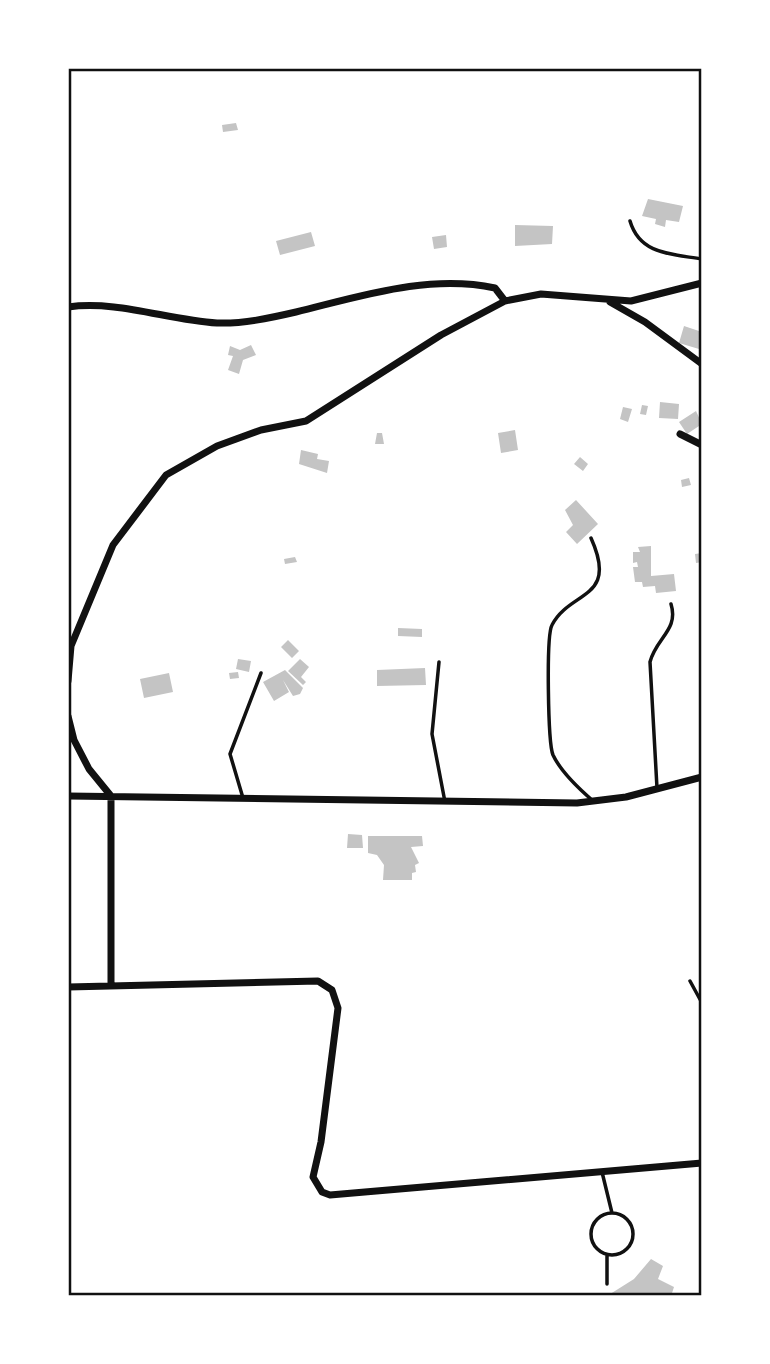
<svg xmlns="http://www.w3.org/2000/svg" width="770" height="1364" viewBox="0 0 770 1364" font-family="'Sofia Sans Condensed',sans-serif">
	<rect width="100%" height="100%" fill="#fff"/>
	<path fill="#c4c4c4" d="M236,123L238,130L223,132L222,125Z
		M648,199L683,206L679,222L666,220L665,227L655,224L656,219L642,216Z
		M515,225L553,226L552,244L515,246Z
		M311,232L315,246L280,255L276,241Z
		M446,235L447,247L434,249L432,237Z
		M684,326L702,332L699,349L679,343Z
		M251,345L256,355L243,360L239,374L228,370L233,356L228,355L230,346L240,350Z
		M660,402L679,404L678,419L659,418Z
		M642,405L648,406L646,415L640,414Z
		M623,407L632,409L628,422L620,419Z
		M696,411L702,424L687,434L679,422Z
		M515,430L518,450L501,453L498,433Z
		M377,433H382L384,444H375Z
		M301,450L318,454L317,459L329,461L327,473L299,464Z
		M580,457L588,464L583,471L574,464Z
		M689,478L691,485L682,487L681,480Z
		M576,500L598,524L577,544L566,532L573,525L565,510Z
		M651,546V576L674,574L676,591L656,593L655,586L643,587L642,582H635L633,567H638L637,562L633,563V552H640L638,547Z
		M702,553V562L696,563L695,554Z
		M295,557L297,562L285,564L284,559Z
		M398,628L422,629V637L398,636Z
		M288,640L299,651L292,658L281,647Z
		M238,659L251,661L249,672L236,669Z
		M300,659L309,667L301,677L306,682L303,685L288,671Z
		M425,668L426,685L377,686V670Z
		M285,670L303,688L300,694L293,696L283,680L289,692L274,701L263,682Z
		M238,672L239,678L230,679L229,673Z
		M169,673L173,692L144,698L140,679Z
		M348,834L362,835L363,848H347Z
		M368,836H422L423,846L411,847L419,863L415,865L416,872L412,873V880H383L384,865L377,855L368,853Z
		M651,1259L663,1266L658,1279L674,1287L671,1296L654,1293L646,1296H607L634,1279Z"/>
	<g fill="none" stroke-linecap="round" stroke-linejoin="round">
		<path stroke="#111" stroke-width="3.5" d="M630,221C640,255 672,254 702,259
			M591,538C619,600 570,590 552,625C546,636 548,743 553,755C561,772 577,787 592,800
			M439,662L432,734L445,802
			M657,788L650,662C656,638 679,630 671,604
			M243,798L230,754L261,673
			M690,981L702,1003
			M602,1172L612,1213
			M591 1234a21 21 0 1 1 42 0a21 21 0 1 1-42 0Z
			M607,1255V1284"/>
		<path stroke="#111" stroke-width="7" d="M610,302L645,322L702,364
			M68,307C117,300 168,320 217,323C243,324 270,318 296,312C362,296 428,274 495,288L505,301
			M680,434L702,445
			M68,681L71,646L113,545L166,475L217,446L261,430L306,421L441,335L505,301L541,294L631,301L702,283
			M68,716L74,740L89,769L111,796V985
			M68,796L577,803L626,797L702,777
			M68,987L318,981L332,990L338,1008L321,1142L313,1177L322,1192L330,1195L702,1163"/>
	</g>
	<rect width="770" height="1364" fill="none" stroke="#ffffff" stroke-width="140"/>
	<rect x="70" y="70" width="630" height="1224" fill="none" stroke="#111" stroke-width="2.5"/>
</svg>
